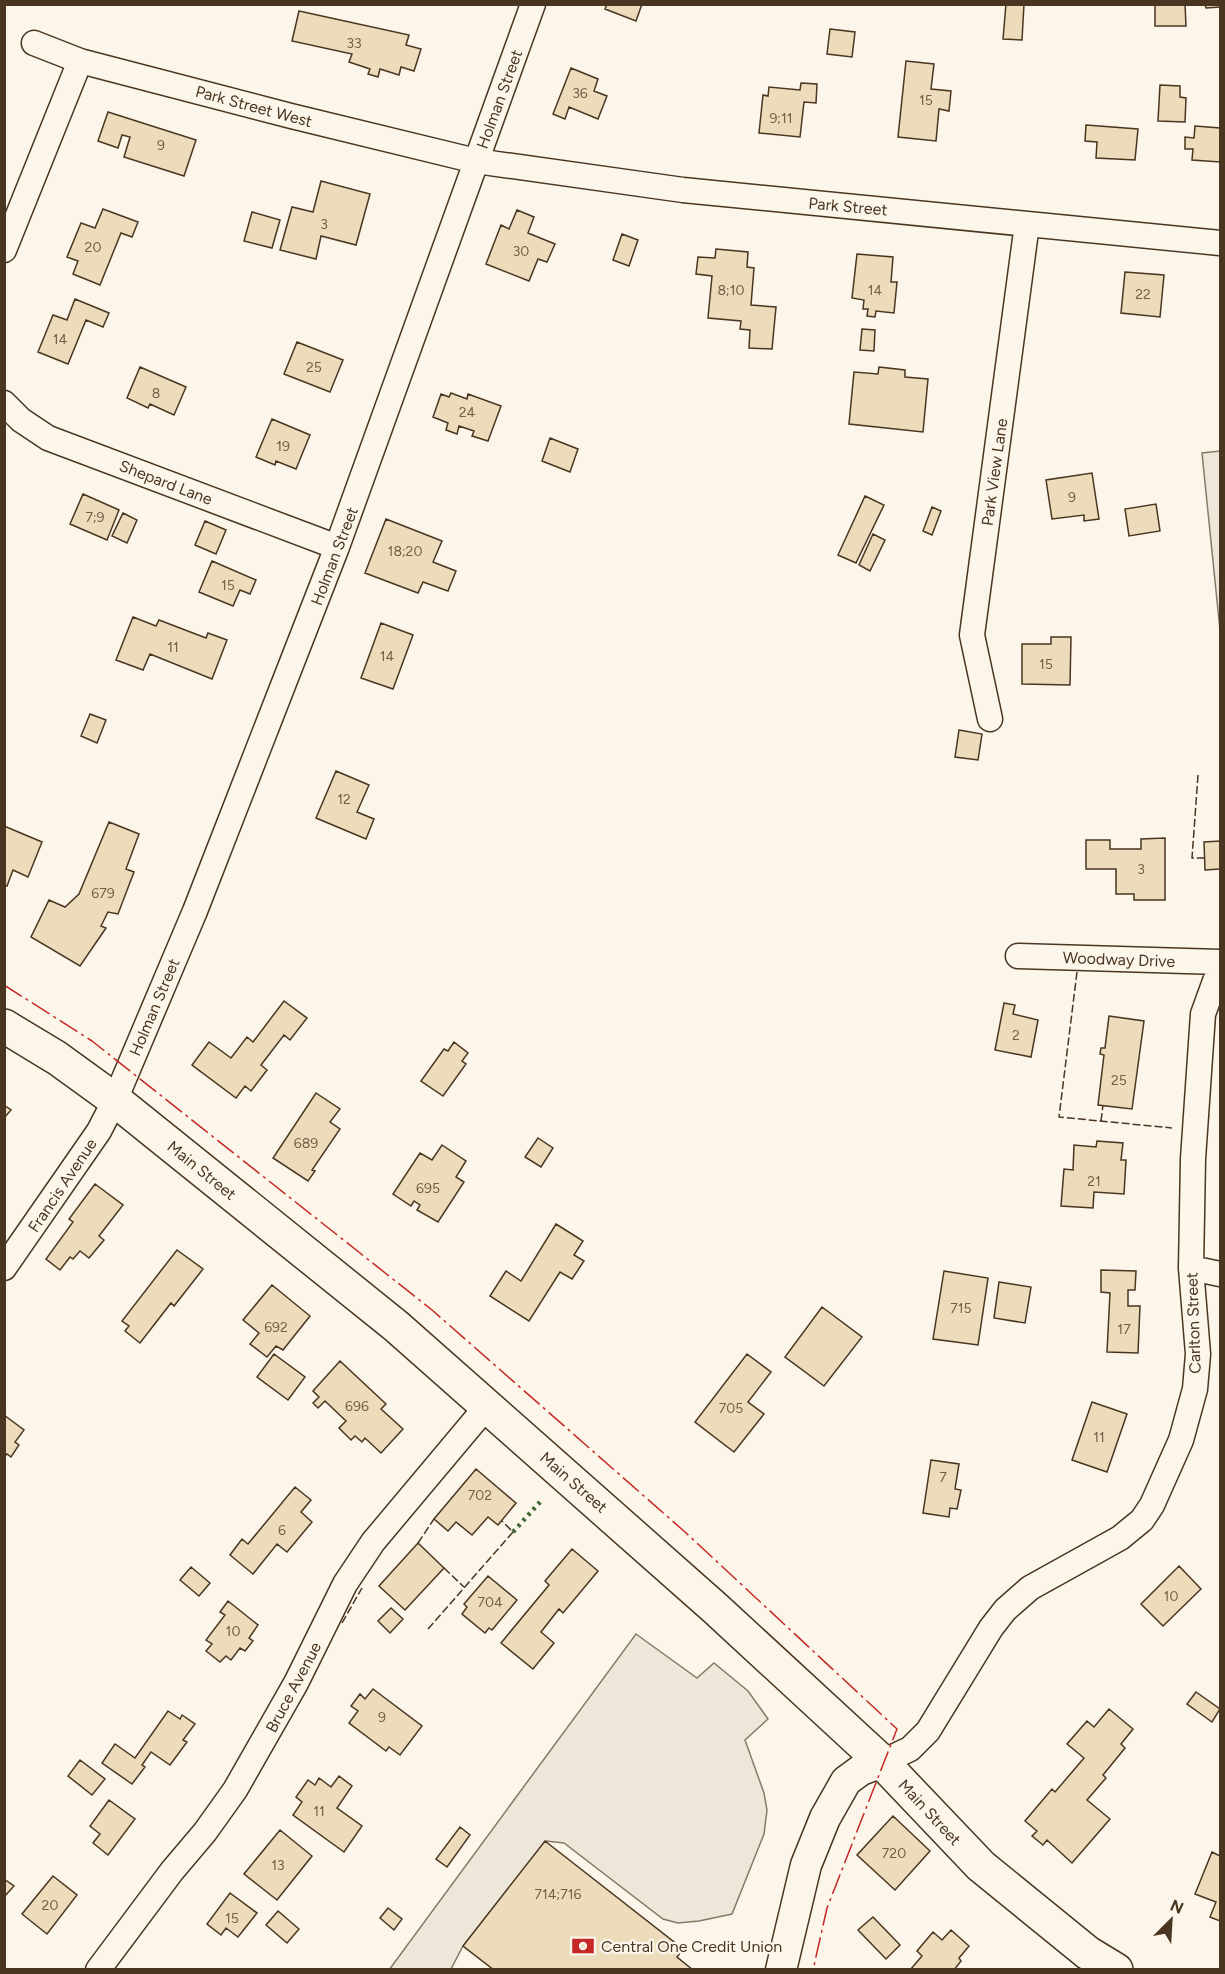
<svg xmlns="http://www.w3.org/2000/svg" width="1225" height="1974" viewBox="0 0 1225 1974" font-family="Figtree,sans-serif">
	<rect width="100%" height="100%" fill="#fbf6e9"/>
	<path fill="#ede6d9" stroke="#887966" stroke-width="1.5" d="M1220,451V630L1202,453Z"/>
	<path fill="#ede7d9" stroke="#887966" stroke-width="1.5" d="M636,1634L697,1678L714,1663L748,1691L768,1719L745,1740L764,1793L767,1810L764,1834L732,1914L699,1921L678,1923L663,1919L564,1843L546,1841L463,1946L451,1969L389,1970Z"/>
	<path fill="#ecdcbc" stroke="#4a3520" stroke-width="1.5" d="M607,4H642L636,21L605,9Z
		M1006,4H1024L1022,40L1003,39Z
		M1155,4H1185L1186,26H1155Z
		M1205,4H1220V7L1206,8Z
		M299,11L409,35L406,45L421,49L414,71L401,67L399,75L380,69L378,77L368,74L370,69L349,62L352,54L292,41Z
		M830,29L855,32L852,57L827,54Z
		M906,61L934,64L931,89L951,91L949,111L939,109L936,141L898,137Z
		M571,68L598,79L594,91L607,96L598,119L569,107L565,119L553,114Z
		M801,83L817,84L816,103L804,102L800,137L759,133L763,95L768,96L769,87L800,90Z
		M1160,85L1180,86V97L1186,98L1185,122L1158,121Z
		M108,112L196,140L184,176L124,157L130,137L122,135L118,148L98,141Z
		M1086,125L1138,129L1135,160L1096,158L1097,142L1085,141Z
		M1195,126L1220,128V162L1192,160L1193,149H1185V137L1194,138Z
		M321,181L370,194L356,245L321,236L316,259L280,250L292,207L313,212Z
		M103,209L138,222L132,237L121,233L100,285L73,274L78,261L67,257L81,223L95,228Z
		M517,210L534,217L528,233L555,244L547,262L538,259L529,281L486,264L501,225L509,229Z
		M252,212L280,220L272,248L244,241Z
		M622,234L638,240L629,266L613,260Z
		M716,249L748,252L747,267L754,268L751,305L776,307L772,349L749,348L750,330L740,329L741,321L708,318L712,276L696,274L698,257L715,258Z
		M857,254L893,257L891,282H897L894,313L876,311L875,317L867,316L868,309H863L864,300L852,298Z
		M1125,272L1164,275L1160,317L1121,313Z
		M75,299L109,313L103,327L86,320L68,364L38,352L53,315L67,320Z
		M862,329L875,330L874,351L860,350Z
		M297,342L343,360L330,392L284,374Z
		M140,367L186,387L174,415L150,404L148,408L127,398Z
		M879,367L905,370V377L928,379L923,432L849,424L854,372L878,374Z
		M451,393L467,399L468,394L501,406L488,441L472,436L474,431L459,426L457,434L446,430L448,423L433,417L441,394L449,397Z
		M272,419L310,435L296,469L276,461L275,465L256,457Z
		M550,438L578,449L570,472L542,461Z
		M1092,473L1099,519L1084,521V515L1052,519L1046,480Z
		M83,494L119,510L107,540L70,524Z
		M865,496L884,505L856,563L838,555Z
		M1156,504L1160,531L1129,536L1125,509Z
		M932,507L941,511L932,535L923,531Z
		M123,513L137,520L127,543L112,536Z
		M386,519L442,541L433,562L456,571L448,591L423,582L418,593L365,573Z
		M205,521L226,530L216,554L195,545Z
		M873,534L885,540L870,571L859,565Z
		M212,561L256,580L250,594L240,590L233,606L199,592Z
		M133,617L156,626L159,620L206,638L208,633L227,640L212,679L150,654L143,670L116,660Z
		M381,623L413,635L393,689L361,678Z
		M1051,637H1071L1070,685L1022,684V644H1051Z
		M90,714L106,720L97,743L81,736Z
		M959,730L982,734L978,760L955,757Z
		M336,771L369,785L357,812L374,819L366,839L316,818Z
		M109,822L139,834L126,869L134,872L118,914L108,912L101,926L106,928L80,966L31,937L49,900L65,907L79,894Z
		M4,826L42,842L28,877L13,870L7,886L4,885Z
		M1165,838V900H1134V894H1116V869H1086V840H1110V849H1141V839Z
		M1220,841V869L1205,870L1204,842Z
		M284,1001L307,1018L290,1040L284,1035L261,1065L267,1070L251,1091L245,1086L236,1098L192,1065L209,1042L231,1058L247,1037L253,1042Z
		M1004,1003L1015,1005L1013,1014L1038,1020L1031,1057L995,1050Z
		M1109,1016L1144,1021L1132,1109L1098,1105L1104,1055L1100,1054L1101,1048H1105Z
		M454,1042L468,1053L462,1061L466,1064L443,1096L421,1081L444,1049L448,1051Z
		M316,1093L340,1109L330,1122L340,1129L312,1170L315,1171L308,1181L273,1158Z
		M4,1105L11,1110L4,1118Z
		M538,1138L553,1148L541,1167L525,1157Z
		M1097,1141L1123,1143L1121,1160H1126L1124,1194L1094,1192L1093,1208L1061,1206L1064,1169L1073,1170L1074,1145L1096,1147Z
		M442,1145L466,1161L456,1177L464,1182L438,1222L417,1210L420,1205L414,1201L411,1206L393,1194L420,1153L432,1160Z
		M95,1184L123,1205L99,1236L104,1240L89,1258L80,1251L73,1259L70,1257L60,1270L46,1259L73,1222L69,1219Z
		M556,1224L583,1241L574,1255L584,1261L572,1279L560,1272L529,1321L490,1296L506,1271L521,1281Z
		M177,1250L203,1269L174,1306L171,1303L140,1343L125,1331L129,1326L122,1321Z
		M1101,1270L1136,1271L1135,1290H1128V1306H1140L1138,1353L1107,1352L1110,1293L1101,1292Z
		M944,1271L988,1278L978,1345L933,1339Z
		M999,1282L1031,1287L1025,1323L994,1318Z
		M272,1285L310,1316L283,1350L276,1346L267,1357L250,1344L259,1333L243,1320Z
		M822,1307L862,1337L824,1386L785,1357Z
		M274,1354L305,1377L288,1400L257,1377Z
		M747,1354L771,1372L748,1402L764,1414L734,1452L695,1422Z
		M340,1361L386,1404L381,1409L403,1429L381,1453L365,1438L362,1442L355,1436L351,1440L339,1428L346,1421L325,1401L318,1408L313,1403L319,1397L313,1391Z
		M1092,1402L1127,1414L1107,1472L1072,1460Z
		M4,1415L24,1430L15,1442L19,1445L11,1457L7,1454L4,1457Z
		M931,1460L959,1464L955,1489L961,1490L957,1509L950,1508L949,1517L923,1513Z
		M476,1469L516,1503L498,1525L488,1517L472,1535L456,1522L448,1531L434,1519Z
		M295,1487L311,1500L301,1512L312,1522L287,1552L277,1544L253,1574L230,1555L242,1539L248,1544Z
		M418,1543L444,1568L405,1610L379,1586Z
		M572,1549L598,1571L563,1613L559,1609L541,1632L554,1643L533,1669L501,1643L549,1585L545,1581Z
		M1179,1566L1201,1589L1163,1626L1141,1604Z
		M191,1567L210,1583L199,1596L180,1580Z
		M488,1576L517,1600L492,1630L489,1628L485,1633L462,1614L467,1607L464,1604Z
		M228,1601L258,1625L249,1638L253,1641L245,1651L240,1648L231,1660L226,1656L220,1662L206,1651L212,1644L206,1640L225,1615L220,1612Z
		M391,1608L403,1619L390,1633L378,1621Z
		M373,1689L422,1726L400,1755L389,1747L386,1751L349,1723L358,1711L351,1706L360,1694L365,1699Z
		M1196,1692L1220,1709L1212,1722L1187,1704Z
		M1109,1709L1133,1729L1121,1744L1125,1748L1103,1775L1106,1778L1087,1800L1110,1819L1072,1863L1047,1840L1043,1845L1032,1836L1037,1831L1025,1821L1052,1789L1055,1792L1084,1758L1067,1744L1087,1721L1094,1727Z
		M168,1711L180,1719L182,1715L195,1724L183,1740L187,1742L170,1765L151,1752L142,1765L145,1767L132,1784L102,1763L115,1744L135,1758Z
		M80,1760L105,1779L92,1795L68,1776Z
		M339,1776L352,1786L337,1808L362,1826L344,1852L293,1815L302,1802L296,1797L308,1780L315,1785L319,1778L331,1787Z
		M109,1800L135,1819L108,1855L93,1843L100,1834L90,1826Z
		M893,1816L930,1851L895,1890L857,1855Z
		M460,1827L470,1835L447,1867L436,1859Z
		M280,1830L312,1856L277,1900L244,1874Z
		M545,1841L683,1949L677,1957L693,1970H494L463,1946Z
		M1212,1852L1220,1856V1921L1210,1917L1216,1902L1195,1894Z
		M53,1876L77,1895L47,1934L22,1914Z
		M4,1879L14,1886L4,1897Z
		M230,1893L257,1913L238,1937L226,1928L221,1935L207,1924Z
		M388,1908L402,1919L394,1930L380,1918Z
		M278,1911L299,1929L287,1943L266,1925Z
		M873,1917L900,1945L886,1959L858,1930Z
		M951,1930L969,1946L959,1958L961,1961L954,1970H910L922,1956L917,1951L933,1932L942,1940Z"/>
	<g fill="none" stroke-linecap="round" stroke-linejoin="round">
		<g stroke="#4a3520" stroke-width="27">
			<path id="minor" d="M34,43L80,61L291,116L476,161L683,190L1220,243
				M4,250L80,61
				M4,403L21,420L48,438L337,547
				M990,719L972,635L1027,224
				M1018,956L1220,962
				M4,1268L99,1131L115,1100L195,911L337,547L533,4
				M1191,1268L1220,1274
				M882,1762L910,1749L928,1731L991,1628L1005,1610L1030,1588L1120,1538L1142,1520L1152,1505L1181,1440L1195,1389L1198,1354L1191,1268L1193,1159L1203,1014L1215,981L1220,971
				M98,1970L172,1871L205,1832L235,1790L296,1683L345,1584L373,1542L487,1406"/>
		</g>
		<g stroke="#4a3520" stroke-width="33">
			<path id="tertiary" d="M781,1970L806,1865L825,1818L846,1781L861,1770L882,1762"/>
		</g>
		<g stroke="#4a3520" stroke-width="36">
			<path id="secondary" d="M4,1026L57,1058L115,1100L396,1326L715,1608L882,1762L981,1866L1088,1953L1116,1970"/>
		</g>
		<use href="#minor" stroke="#fbf6e9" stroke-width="24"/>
		<use href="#tertiary" stroke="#fbf6e9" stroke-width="30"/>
		<use href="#secondary" stroke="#fbf6e9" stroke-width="33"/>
		<path stroke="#436837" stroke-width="4.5" stroke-dasharray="3 4.5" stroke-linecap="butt" d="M513,1532L540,1502"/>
		<path stroke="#4a3520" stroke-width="1.5" stroke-dasharray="8 3" stroke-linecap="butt" d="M1198,775L1192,858H1205
			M1077,972L1059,1117L1172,1128
			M1101,1121L1103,1105
			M418,1543L434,1519
			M444,1568L464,1587
			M342,1623L362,1588
			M428,1629L513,1532L502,1521"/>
		<path stroke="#c62828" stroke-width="1.5" stroke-dasharray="21 4.5 3 4.5" stroke-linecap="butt" d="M4,985L92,1041L432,1310L685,1532L897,1729L827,1908L813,1970"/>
	</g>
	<defs>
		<g id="bank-bare" transform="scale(1.8)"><path d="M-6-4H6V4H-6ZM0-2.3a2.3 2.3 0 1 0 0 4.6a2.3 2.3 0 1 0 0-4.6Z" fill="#c62828" stroke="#fbf6e9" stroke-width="2.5" paint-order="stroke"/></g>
	</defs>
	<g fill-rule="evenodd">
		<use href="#bank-bare" x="583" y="1946"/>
	</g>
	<g text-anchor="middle" stroke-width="4.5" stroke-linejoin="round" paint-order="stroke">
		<g font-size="14" fill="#725f47">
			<text x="354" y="48">33</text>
			<text x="580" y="98">36</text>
			<text x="926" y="105">15</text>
			<text x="781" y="123">9;11</text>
			<text x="161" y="150">9</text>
			<text x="324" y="229">3</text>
			<text x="93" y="252">20</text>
			<text x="521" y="256">30</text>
			<text x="731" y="295">8;10</text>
			<text x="875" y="295">14</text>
			<text x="1143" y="299">22</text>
			<text x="60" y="344">14</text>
			<text x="314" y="372">25</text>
			<text x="156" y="398">8</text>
			<text x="467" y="417">24</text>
			<text x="283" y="451">19</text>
			<text x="1072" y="502">9</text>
			<text x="95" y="522">7;9</text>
			<text x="405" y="556">18;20</text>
			<text x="228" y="590">15</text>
			<text x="173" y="652">11</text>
			<text x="387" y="661">14</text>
			<text x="1046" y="669">15</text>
			<text x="344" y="804">12</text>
			<text x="1141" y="874">3</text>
			<text x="103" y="898">679</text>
			<text x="1016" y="1040">2</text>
			<text x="1119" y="1085">25</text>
			<text x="306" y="1148">689</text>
			<text x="1094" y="1186">21</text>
			<text x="428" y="1193">695</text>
			<text x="961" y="1313">715</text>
			<text x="276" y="1332">692</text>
			<text x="1124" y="1334">17</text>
			<text x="357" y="1411">696</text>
			<text x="731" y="1413">705</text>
			<text x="1099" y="1442">11</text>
			<text x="943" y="1482">7</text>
			<text x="480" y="1500">702</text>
			<text x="282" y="1535">6</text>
			<text x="1171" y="1601">10</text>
			<text x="490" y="1607">704</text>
			<text x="233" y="1636">10</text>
			<text x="382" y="1722">9</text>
			<text x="319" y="1816">11</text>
			<text x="894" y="1858">720</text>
			<text x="278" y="1870">13</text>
			<text x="558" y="1899">714;716</text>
			<text x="50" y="1910">20</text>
			<text x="232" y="1923">15</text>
		</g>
		<g font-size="16" fill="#4a3520" stroke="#fbf6e9">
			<text transform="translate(499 99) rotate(-70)" y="6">Holman Street</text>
			<text transform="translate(254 106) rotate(15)" y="6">Park Street West</text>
			<text transform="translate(848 206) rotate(5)" y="6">Park Street</text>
			<text transform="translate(994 472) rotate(-82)" y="6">Park View Lane</text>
			<text transform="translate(166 482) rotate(21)" y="6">Shepard Lane</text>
			<text transform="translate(334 556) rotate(-69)" y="6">Holman Street</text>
			<text transform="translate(1119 959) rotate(2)" y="6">Woodway Drive</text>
			<text transform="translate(154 1007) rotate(-67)" y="6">Holman Street</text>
			<text transform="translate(202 1170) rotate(39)" y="6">Main Street</text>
			<text transform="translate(62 1185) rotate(-56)" y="6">Francis Avenue</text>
			<text transform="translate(1193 1323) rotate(-92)" y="6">Carlton Street</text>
			<text transform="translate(574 1482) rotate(41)" y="6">Main Street</text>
			<text transform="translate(293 1687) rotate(-62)" y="6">Bruce Avenue</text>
			<text transform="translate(930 1812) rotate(47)" y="6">Main Street</text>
		</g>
		<g font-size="16" fill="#4a3520" stroke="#fbf6e9" text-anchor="start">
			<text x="601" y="1952">Central One Credit Union</text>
		</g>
	</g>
	<rect width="1225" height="1974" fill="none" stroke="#4a3520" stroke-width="12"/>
	<g transform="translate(1171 1920) rotate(24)" stroke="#fbf6e9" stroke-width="4.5" paint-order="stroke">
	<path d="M0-4.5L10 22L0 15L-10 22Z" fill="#4a3520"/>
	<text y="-9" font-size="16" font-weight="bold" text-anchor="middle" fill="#4a3520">N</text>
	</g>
</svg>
